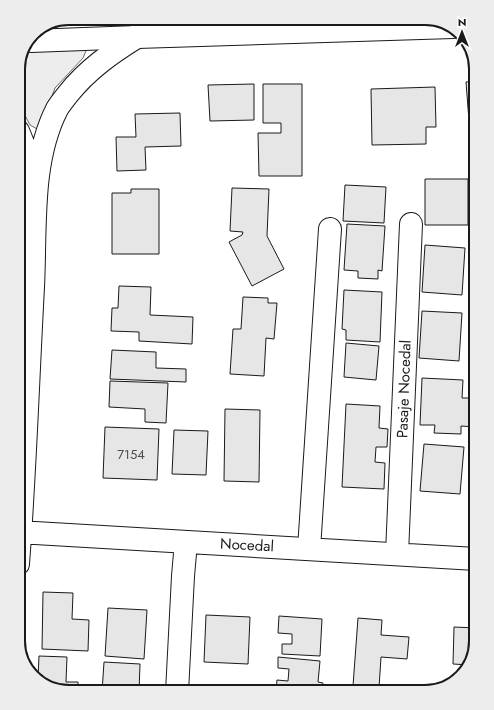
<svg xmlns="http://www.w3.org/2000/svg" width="494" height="710" viewBox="0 0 494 710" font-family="Jost,sans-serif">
	<rect width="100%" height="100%" fill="#fff"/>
	<path fill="#ededed" stroke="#6a6a6a" d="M80,47L86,51L83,58L55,88L42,122L37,129L30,125L18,102V66L26,50Z"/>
	<path fill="#e6e6e6" stroke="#1a1a1a" d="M476,81V134H470L466,82Z
		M254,84V120L210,121L208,85Z
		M263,84H302V176H259L258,133H281V123H263Z
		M435,87L436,127H426V144L372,145L371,89Z
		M180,113L181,146L145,147L146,170L117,171L116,137H136L135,114Z
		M425,179H468V225H425Z
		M345,185L386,187L384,223L343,221Z
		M232,188L269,189L267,236L284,269L252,286L229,242L242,235L243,232L230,231Z
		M131,189H159V254H112V193H131Z
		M347,224L385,226L382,271L378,270V279L358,278V271L344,270Z
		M425,245L465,248L462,295L422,292Z
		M119,286L151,287L150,315L193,317L192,344L139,341V332L111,331L112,308H118Z
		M344,290L382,292L380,342L346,340V330L342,329Z
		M243,297L268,298V303H277L274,339L266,338L264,376L230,374L233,329H241Z
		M422,311L462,313L459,361L419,358Z
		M346,343L379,346L376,380L344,377Z
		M112,350L156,352V368L186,369V382L110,379Z
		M422,378L463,380L462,398H476L475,427L461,426V434L434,433L435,425H420Z
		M110,381L168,383L166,423L145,422V409L109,407Z
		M346,404L380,406L379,428L388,429L387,447H376L375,462L385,463L384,489L342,487Z
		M225,409L260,410L259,482L224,481Z
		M105,427L159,429L157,480L103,478Z
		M174,430L208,431L206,475L172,474Z
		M424,444L464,447L460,494L420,491Z
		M43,592L73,593L72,619L89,620L88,651L42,649Z
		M108,608L147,610L144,659L105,656Z
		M206,615L250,617L248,664L204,662Z
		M279,616L322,619L320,656L282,654V644H292V634L278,633Z
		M358,618L382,620L381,635L409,637L407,659L381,657L379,688L353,686Z
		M454,627L476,628V641L470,665L453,664Z
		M39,656L67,657L66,682H78V692H66L44,685L38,679Z
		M278,657L320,661L318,682L323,683L322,692H276L277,680L288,681L289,669L278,668Z
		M104,662L140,664L139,692H102Z
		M209,685L243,687V692H208Z"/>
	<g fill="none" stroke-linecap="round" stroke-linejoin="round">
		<g stroke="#1a1a1a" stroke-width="24">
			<path id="minor" d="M18,131L29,158L35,179
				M18,532L476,559
				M309,549L330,229
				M397,554L411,224
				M18,564C25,472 28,379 33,287C36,228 30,162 57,109C60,104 64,99 68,94C87,70 111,53 137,37L453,27
				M177,692L183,576L186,542"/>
		</g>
		<g stroke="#1a1a1a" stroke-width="24">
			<path id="tertiary" d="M31,41L137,37L147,22L148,18"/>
		</g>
		<use href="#minor" stroke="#fff" stroke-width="22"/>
		<use href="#tertiary" stroke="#fff" stroke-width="22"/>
	</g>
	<g text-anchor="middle" stroke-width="3" stroke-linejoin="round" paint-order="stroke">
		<g font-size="13" fill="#4d4d4d">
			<text x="131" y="459">7154</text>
		</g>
		<g font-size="15" fill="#1a1a1a" stroke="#fff">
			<text transform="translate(404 389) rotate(-88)" y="5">Pasaje Nocedal</text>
			<text transform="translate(247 545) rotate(3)" y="5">Nocedal</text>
		</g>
	</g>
	<path d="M0 0H494V710H0ZM69 25H425A44 44 0 0 1 469 69V641A44 44 0 0 1 425 685H69A44 44 0 0 1 25 641V69A44 44 0 0 1 69 25Z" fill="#ededed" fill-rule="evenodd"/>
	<path fill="none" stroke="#1a1a1a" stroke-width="2" d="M69 25H425A44 44 0 0 1 469 69V641A44 44 0 0 1 425 685H69A44 44 0 0 1 25 641V69A44 44 0 0 1 69 25Z"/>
	<g transform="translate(462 32)" stroke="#ffffff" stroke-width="3" paint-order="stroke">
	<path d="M0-3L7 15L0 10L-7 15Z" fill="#1a1a1a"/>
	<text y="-6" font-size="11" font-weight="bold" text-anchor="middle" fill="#1a1a1a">N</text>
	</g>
</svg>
